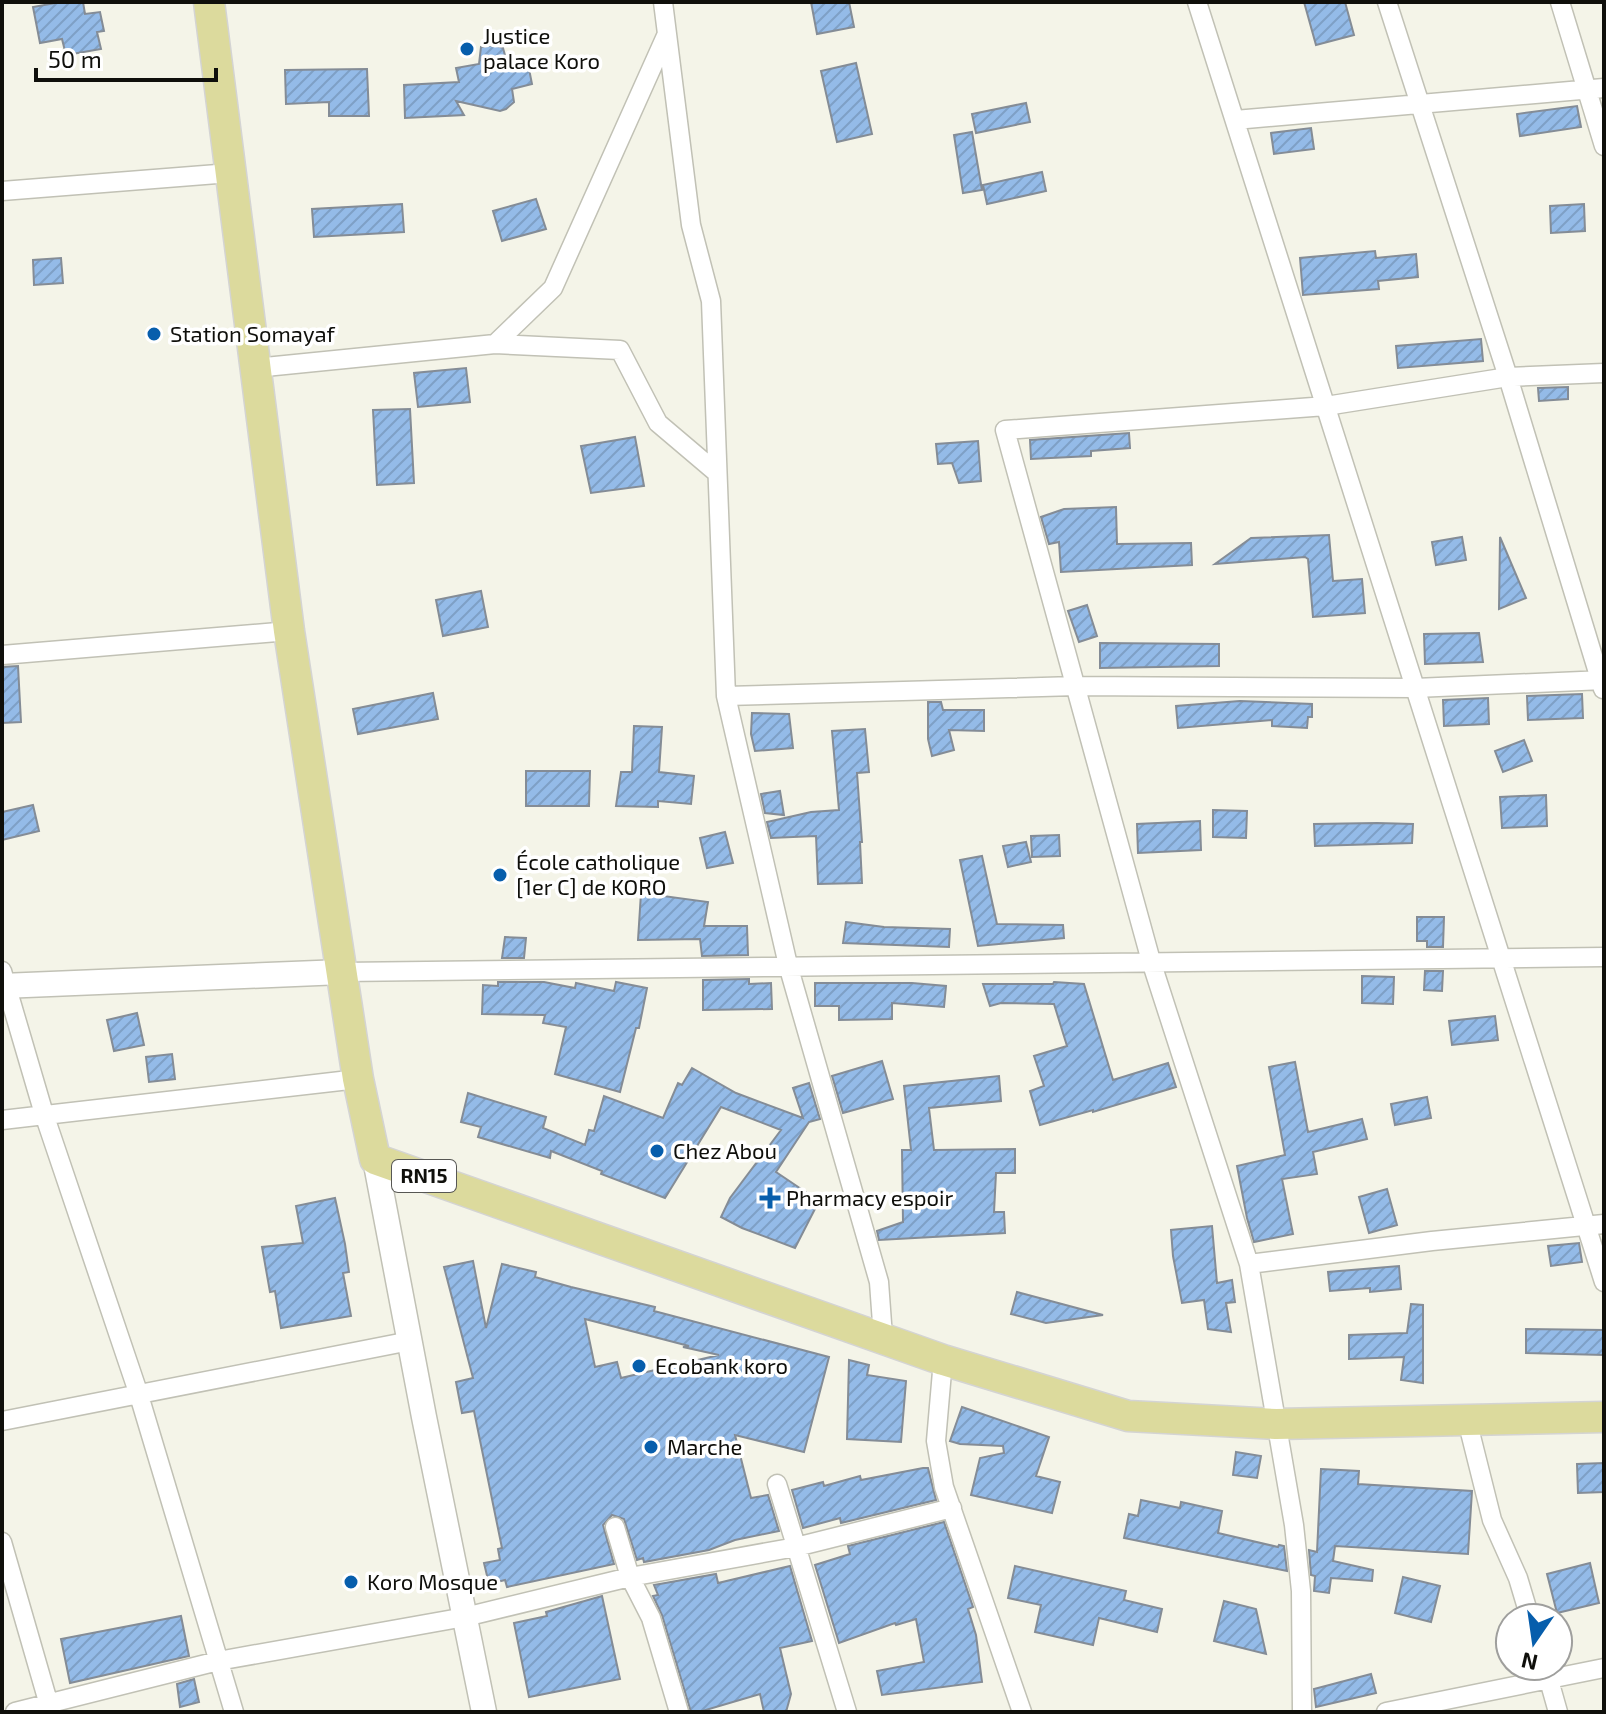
<svg xmlns="http://www.w3.org/2000/svg" width="1606" height="1714" viewBox="0 0 1606 1714" font-family="'Exo 2',sans-serif">
	<defs>
		<pattern id="building-hatch" width="6" height="6" patternUnits="userSpaceOnUse" patternTransform="scale(2)"><rect width="6" height="6" fill="#94bbe8"/><path d="M-1 1l2-2M0 6l6-6M5 7l2-2" fill="none" stroke="#7ea0c6"/></pattern>
	</defs>
	<rect width="100%" height="100%" fill="#f4f4e8"/>
	<path fill="url(#building-hatch)" stroke="#848c96" stroke-width="2" fill-rule="evenodd" d="M61,2H83L85,14L100,12L104,31L97,32L101,49L66,55L62,39L40,43L33,7Z
		M811,2H849L854,27L817,34Z
		M1304,2H1345L1354,35L1316,45Z
		M495,45L503,48L507,63L527,59L532,84L512,89L514,102L506,109L500,111L456,101L464,115L405,118L404,85L459,82L456,68L479,64L481,47Z
		M856,63L872,134L837,142L821,71Z
		M367,69L369,116H329V102L286,104L285,70Z
		M1026,103L1030,122L976,133L972,114Z
		M1577,106L1581,127L1520,136L1517,114Z
		M1311,128L1314,149L1274,154L1271,133Z
		M972,132L982,190L963,193L954,135Z
		M1042,172L1046,191L987,204L983,185Z
		M536,199L546,229L502,241L493,211Z
		M402,204L404,232L314,237L312,209Z
		M1584,204L1585,231L1551,233L1550,206Z
		M1375,251L1376,258L1416,254L1418,277L1378,281L1379,289L1303,295L1300,258Z
		M61,258L63,283L34,285L33,260Z
		M1481,339L1483,361L1398,368L1396,346Z
		M466,368L470,402L418,407L414,373Z
		M1568,387V399L1539,401L1538,388Z
		M410,409L414,483L377,485L373,410Z
		M1129,433L1130,448L1091,451V456L1031,459L1030,440Z
		M635,437L644,486L591,493L581,446Z
		M978,441L981,481L959,483L952,463L938,464L936,444Z
		M1116,507L1117,544L1191,543L1192,565L1061,572L1059,542L1049,544L1041,517L1064,509Z
		M1329,535L1333,581L1362,579L1365,613L1313,617L1308,559L1305,557L1215,564L1251,538Z
		M1462,537L1466,560L1436,565L1432,542Z
		M1500,537L1526,598L1499,609Z
		M481,591L488,627L443,636L436,600Z
		M1087,605L1097,636L1079,642L1068,611Z
		M1479,633L1483,662L1425,664L1424,634Z
		M1100,643L1219,644V666L1100,668Z
		M18,666L21,722L2,723V667Z
		M433,693L438,719L358,734L353,709Z
		M1582,694L1583,718L1528,720L1527,696Z
		M1488,698L1489,724L1444,726L1443,700Z
		M1240,701L1312,704V717H1308L1307,728L1272,726V720L1178,728L1176,706Z
		M928,702H941L943,710H984V731L949,730L954,750L932,756L928,739Z
		M752,713L789,714L793,748L755,751L751,734Z
		M634,726L662,727L659,772L694,776L691,804L658,801V807L616,806L621,772H632Z
		M865,729L869,772L857,773L862,842H860L862,883L818,884L816,836L771,838L767,822L811,812L839,810L832,731Z
		M1524,740L1532,761L1503,772L1495,751Z
		M526,771H590L589,806H526Z
		M780,791L784,815L765,813L761,794Z
		M1546,795L1547,826L1502,828L1500,797Z
		M33,805L39,831L2,840V812Z
		M1213,810L1247,811L1246,838L1213,837Z
		M1200,821L1201,850L1138,853L1137,824Z
		M1377,823L1413,824L1412,843L1315,846L1314,824Z
		M725,832L733,863L707,868L700,838Z
		M1059,835L1060,856L1032,857L1031,836Z
		M1026,842L1031,862L1008,867L1003,846Z
		M982,856L997,924L1063,925L1064,938L978,946L960,860Z
		M641,893L708,902L704,926H747L748,955L702,956L700,939L638,940Z
		M1417,917H1444L1443,947H1427V941H1417Z
		M846,922L884,927L950,929L949,947L843,943Z
		M505,937L526,938L524,958H502Z
		M1425,971H1443L1442,991L1424,990Z
		M1362,976L1394,977L1393,1004L1362,1003Z
		M749,979V984L771,983L772,1009L703,1010V980Z
		M498,982H544L575,988L576,983L614,991L616,982L647,988L639,1028H636L620,1092L555,1074L566,1027L543,1023L545,1015L482,1014L483,985L498,986Z
		M1054,982L1084,984L1113,1080L1168,1063L1176,1087L1093,1112V1110L1040,1125L1030,1091L1044,1086L1034,1056L1067,1046L1054,1004L1001,1003L990,1006L983,984H1053Z
		M815,983H912L946,986L944,1007L892,1003V1019L839,1020V1006H815Z
		M137,1013L144,1045L114,1051L107,1020Z
		M1495,1016L1498,1040L1452,1045L1449,1021Z
		M172,1054L175,1079L149,1082L146,1057Z
		M882,1061L893,1099L843,1113L832,1076Z
		M1295,1062L1308,1132L1362,1119L1367,1139L1313,1152L1317,1174L1282,1179L1293,1234L1254,1242L1247,1218L1237,1166L1285,1155L1269,1067Z
		M692,1068L736,1093L803,1118L793,1088L809,1083L820,1119L809,1122L776,1172L819,1201L795,1248L742,1228L721,1217L730,1198L781,1130L721,1107L665,1198L601,1174L602,1171L551,1151L550,1158L478,1137L481,1127L461,1122L468,1093L546,1117L543,1128L585,1145L589,1130L594,1131L604,1096L663,1118L678,1083L682,1085Z
		M999,1076L1001,1101L929,1108L934,1150L1015,1149V1173H996L994,1212H1004L1005,1233L879,1240L877,1231L903,1222L902,1150H911L904,1086Z
		M1427,1097L1431,1118L1395,1125L1391,1104Z
		M1387,1189L1397,1225L1369,1233L1359,1197Z
		M335,1198L345,1244L349,1272L343,1273L351,1316L281,1328L275,1291L270,1292L262,1247L303,1243L296,1206Z
		M1212,1226L1217,1283L1232,1280L1235,1302L1226,1303L1231,1332L1208,1329L1204,1300L1182,1303L1173,1256L1171,1230Z
		M1579,1243L1582,1262L1551,1266L1548,1246Z
		M473,1261L486,1328L502,1264L536,1272L535,1277L571,1287L655,1307L654,1311L829,1357L804,1452L735,1435L751,1498L768,1495L779,1531L735,1540L709,1550L644,1562L643,1558L637,1560L624,1519L612,1515L603,1525L614,1564L507,1587L505,1580L489,1584L484,1563L500,1560L498,1549L502,1548L474,1411L462,1413L456,1382L473,1378L444,1267ZM585,1319L689,1346L683,1347L719,1355L621,1378L617,1362L595,1367Z
		M1399,1266L1401,1289L1370,1292V1288L1330,1291L1328,1272Z
		M1017,1292L1103,1315L1046,1323L1011,1314Z
		M1411,1304L1423,1305V1383L1401,1380L1404,1357L1349,1359V1335L1407,1333Z
		M1526,1329L1604,1330V1355L1526,1353Z
		M849,1360L869,1365L867,1375L906,1381L901,1442L847,1439Z
		M962,1407L1049,1437L1036,1476L1060,1482L1052,1513L971,1495L980,1458L1004,1453L1003,1446L960,1444L950,1441Z
		M1236,1452L1261,1456L1257,1478L1233,1475Z
		M1604,1463V1492L1578,1493L1577,1464Z
		M923,1468H928L936,1500L841,1523L840,1518L803,1528L792,1490L823,1482L824,1486L860,1476L861,1480Z
		M1321,1469L1359,1471L1358,1484L1472,1491L1468,1554L1335,1546L1333,1561L1373,1570L1372,1581L1331,1578L1329,1593L1314,1591L1315,1576L1311,1575L1309,1550L1317,1552Z
		M1141,1500L1180,1508L1181,1502L1222,1511L1218,1533L1278,1547L1279,1545L1284,1546L1287,1571L1124,1538L1129,1514L1138,1516Z
		M944,1522L973,1607L968,1609L976,1635L982,1682L882,1695L877,1671L924,1662L916,1619L896,1625L895,1623L839,1643L815,1565L850,1554L848,1546Z
		M1590,1563L1599,1603L1557,1613L1547,1574Z
		M790,1566L812,1641L780,1648L791,1694L786,1712H764L760,1694L699,1712H691L662,1615L653,1596L658,1595L654,1585L716,1574L718,1583Z
		M1015,1566L1126,1591L1124,1600L1162,1609L1157,1632L1099,1618L1093,1645L1035,1632L1041,1605L1008,1598Z
		M1403,1577L1440,1586L1431,1622L1395,1613Z
		M602,1596L620,1679L529,1697L514,1623L547,1616L546,1612Z
		M1224,1601L1256,1609L1266,1654L1214,1641Z
		M181,1616L189,1656L70,1683L61,1639Z
		M1371,1674L1376,1693L1316,1707L1314,1689Z
		M194,1679L199,1702L180,1707L177,1684Z"/>
	<g fill="none" stroke-linecap="round" stroke-linejoin="round">
		<g stroke="#c1c1b5" stroke-width="21">
			<path id="minor" d="M663,2L691,225L711,301L726,696L788,965L879,1282L883,1337
				M1197,2L1604,1282
				M1387,2L1508,377L1603,689
				M1560,2L1604,146
				M1235,120L1604,88
				M2,191L230,173
				M495,344L620,350L658,423L717,473
				M255,368L495,344L553,288L666,36
				M2,655L289,631
				M726,696L1076,686L1415,688L1604,680
				M2,971L44,1114L138,1392L234,1712
				M342,972L1604,957
				M2,1120L358,1079
				M1249,1264L1432,1241L1604,1224
				M943,1360L936,1441L944,1487L1022,1712
				M1467,1420L1492,1520L1518,1578L1530,1618
				M2,1421L410,1341
				M777,1484L847,1712
				M615,1527L630,1577L651,1618L679,1712
				M2,1542L51,1712
				M1545,1666L1558,1712
				M15,1712L218,1661L465,1617L630,1577L796,1547L952,1508
				M1302,1712L1301,1591L1294,1525L1249,1264L1151,961L1005,430L1326,406L1508,377L1604,373
				M1386,1712L1604,1668"/>
		</g>
		<g stroke="#c1c1b5" stroke-width="27">
			<path id="tertiary" d="M2,986L342,972
				M375,1159L424,1417L484,1712"/>
		</g>
		<g stroke="#d4d4d3" stroke-width="33">
			<path id="primary" d="M209,2L289,631L358,1079L375,1159L943,1360L1128,1416L1276,1424L1604,1417"/>
		</g>
		<use href="#minor" stroke="#fff" stroke-width="18"/>
		<use href="#tertiary" stroke="#fff" stroke-width="24"/>
		<use href="#primary" stroke="#dcda9d" stroke-width="30"/>
	</g>
	<g fill="#075eac" stroke="#fff" stroke-width="3">
		<circle cx="467" cy="49" r="8"/>
		<circle cx="154" cy="334" r="8"/>
		<circle cx="500" cy="875" r="8"/>
		<circle cx="657" cy="1151" r="8"/>
		<path d="M766 1186h8v8h8v8h-8v8h-8v-8h-8v-8h8z"/>
		<circle cx="639" cy="1366" r="8"/>
		<circle cx="651" cy="1447" r="8"/>
		<circle cx="351" cy="1582" r="8"/>
	</g>
	<g text-anchor="middle" stroke-width="7" stroke-linejoin="round" paint-order="stroke">
		<rect fill="#fff" stroke="#575754" stroke-width="2" x="392" y="1160" width="64" height="32" rx="6"/>
		<g font-size="20" font-weight="bold" fill="#0f0f0b">
			<text x="424" y="1183">RN15</text>
		</g>
		<g font-size="22" fill="#0f0f0b" stroke="#fff" text-anchor="start">
			<text x="483" y="44">Justice<tspan x="483" dy="25">palace Koro</tspan></text>
			<text x="170" y="342">Station Somayaf</text>
			<text x="516" y="870">École catholique<tspan x="516" dy="25">[1er C] de KORO</tspan></text>
			<text x="673" y="1159">Chez Abou</text>
			<text x="786" y="1206">Pharmacy espoir</text>
			<text x="655" y="1374">Ecobank koro</text>
			<text x="667" y="1455">Marche</text>
			<text x="367" y="1590">Koro Mosque</text>
		</g>
	</g>
	<rect width="1606" height="1714" fill="none" stroke="#0f0f0b" stroke-width="8"/>
	<g transform="translate(1534 1642) rotate(193)"><circle r="38" fill="#ffffff" stroke="#9f9f9d" stroke-width="2"/>
	<path d="M0-6L14 30L0 20L-14 30Z" fill="#075eac"/>
	<text y="-12" font-size="22" font-weight="bold" text-anchor="middle" fill="#0f0f0b">N</text>
	</g>
	<path d="M36 68v12h180v-12" fill="none" stroke="#0f0f0b" stroke-width="4"/>
	<text x="48" y="68" font-size="24" fill="#0f0f0b" stroke="#ffffff" stroke-width="6" paint-order="stroke">50 m</text>
</svg>
